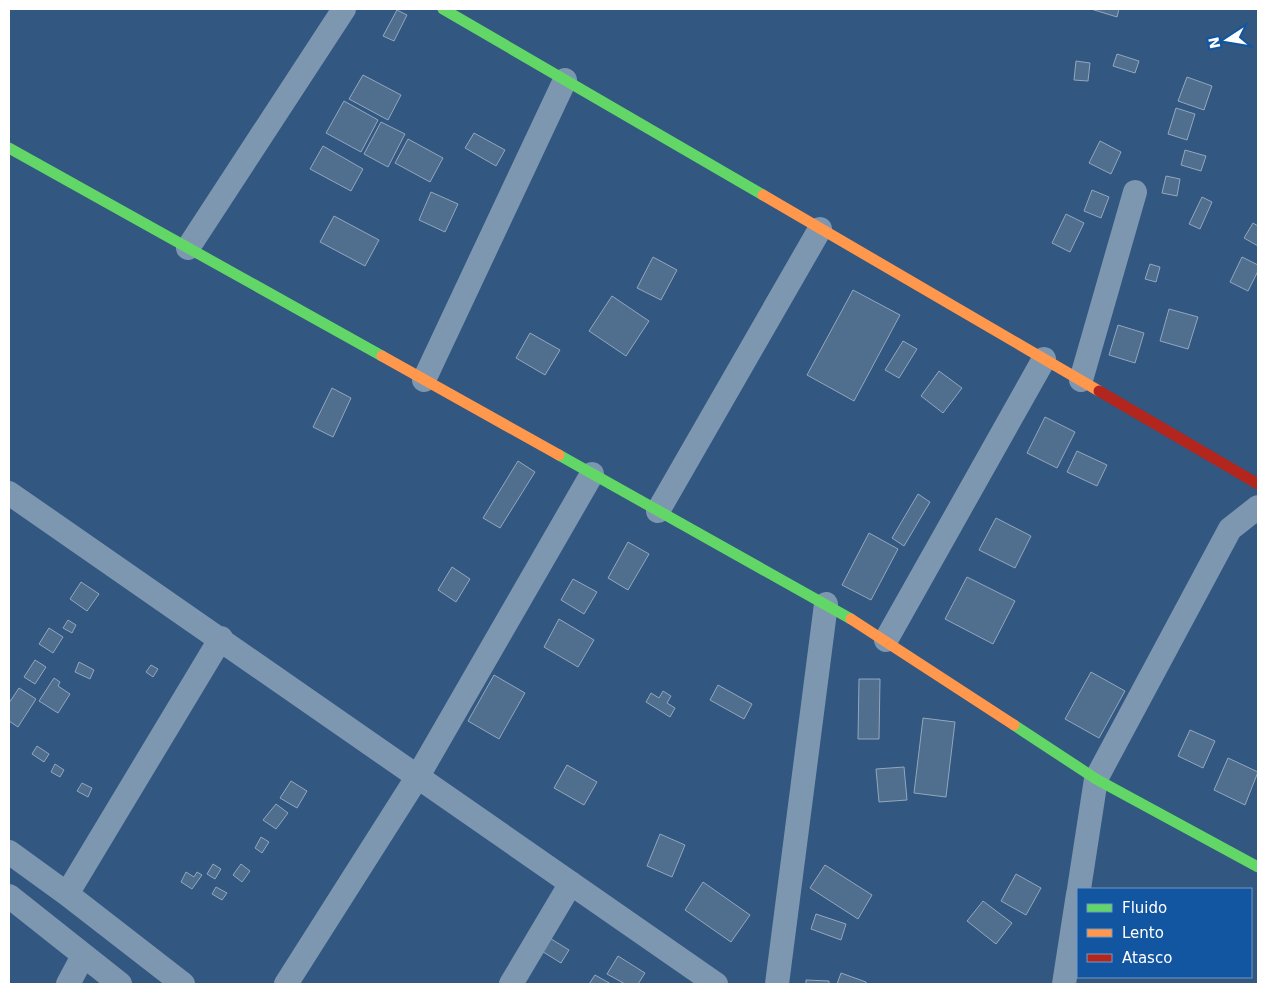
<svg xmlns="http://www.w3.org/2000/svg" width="1267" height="993" viewBox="0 0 1267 993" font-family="'DejaVu Sans',sans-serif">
	<rect width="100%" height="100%" fill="#325780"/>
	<path fill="#506e8e" stroke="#93a7be" d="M1091,9H1119L1117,17Z
		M397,10L407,15L394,41L383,36Z
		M1117,54L1139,61L1135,73L1113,66Z
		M1076,61L1090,63L1088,81L1074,80Z
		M363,75L401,95L388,120L349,99Z
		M1187,77L1212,86L1204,110L1178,101Z
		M344,101L378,120L361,152L326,133Z
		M1176,108L1195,114L1187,140L1168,134Z
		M381,122L405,134L388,167L364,154Z
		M474,133L505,150L496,166L465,148Z
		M408,139L443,158L430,182L395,163Z
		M1100,141L1121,152L1111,174L1089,163Z
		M323,146L363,169L351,191L310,169Z
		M1185,150L1206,156L1201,171L1181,165Z
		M1166,176L1180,179L1177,196L1162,193Z
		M1092,190L1109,197L1101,218L1084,211Z
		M431,192L458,204L445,232L419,220Z
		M1202,197L1212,202L1200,229L1189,224Z
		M1066,214L1084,223L1070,252L1052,243Z
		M334,216L379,240L365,266L320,242Z
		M1253,223L1258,226V246L1244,238Z
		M653,257L677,270L661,300L637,288Z
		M1242,257L1258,265V271L1248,291L1230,282Z
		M1150,264L1160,267L1156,282L1145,279Z
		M853,290L900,315L854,401L807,375Z
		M612,296L649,321L626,356L589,331Z
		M1169,309L1198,317L1188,349L1160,341Z
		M1118,325L1144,333L1135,363L1109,355Z
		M530,333L560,350L545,375L516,358Z
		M903,341L917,349L899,378L885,370Z
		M939,371L962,388L943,413L921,396Z
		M332,388L351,398L333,437L313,427Z
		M1045,417L1075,432L1057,468L1027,453Z
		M1077,451L1107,465L1097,486L1067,472Z
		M518,461L535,472L500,528L483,518Z
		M918,494L930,502L904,546L892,538Z
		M996,518L1031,536L1015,568L979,550Z
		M869,533L898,549L871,600L842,585Z
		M628,542L649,554L628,590L608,578Z
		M452,567L470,579L456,602L438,590Z
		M967,577L1015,601L993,644L945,619Z
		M573,579L597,592L584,614L561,600Z
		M81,582L99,594L87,611L70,599Z
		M559,619L594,640L578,667L544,647Z
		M68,620L76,625L72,633L63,628Z
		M49,628L63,637L53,653L39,644Z
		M35,660L46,667L35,684L24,677Z
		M79,662L94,670L90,679L75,672Z
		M151,665L158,669L153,677L146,672Z
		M1091,672L1125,691L1099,738L1065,719Z
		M494,675L525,693L499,739L468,721Z
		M54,678L60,682L58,686L70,694L58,713L39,701Z
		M859,679H880L879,739H858Z
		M718,685L752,704L744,719L710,700Z
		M19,688L36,699L18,727L9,721V703Z
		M663,691L671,696L667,703L675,708L670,717L646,702L651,693L659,698Z
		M923,718L955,722L946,797L914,793Z
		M1190,730L1215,741L1203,768L1178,756Z
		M37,746L49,754L44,762L32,754Z
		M1228,758L1258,772L1245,805L1214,790Z
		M55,764L64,770L60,777L51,772Z
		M567,765L597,782L584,805L554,788Z
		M904,767L907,800L879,802L876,769Z
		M291,781L307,791L297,808L280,798Z
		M82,783L92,788L88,797L77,791Z
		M276,804L288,813L276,829L263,820Z
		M660,834L685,845L672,877L647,866Z
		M261,837L269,842L262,853L255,848Z
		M213,864L221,869L215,879L207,874Z
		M241,864L250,871L242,882L233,875Z
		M825,865L872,895L858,919L810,888Z
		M186,872L194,877L197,872L202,875L192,889L181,882Z
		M1016,874L1041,888L1026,915L1001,901Z
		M703,882L750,915L731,942L685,910Z
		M216,887L227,893L222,900L212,894Z
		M983,901L1012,923L996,944L967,921Z
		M816,914L846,924L841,940L811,929Z
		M548,937L569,950L561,963L540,950Z
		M618,956L645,973L638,984H625L607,974Z
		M841,973L866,982V984H837Z
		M595,975L611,984H589Z
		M806,980L829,981V984H806Z"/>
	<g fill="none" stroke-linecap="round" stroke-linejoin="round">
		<path stroke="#7e97b0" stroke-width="24" d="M188,248L344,9
			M424,380L565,80
			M1081,380L1135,192
			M9,493L716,984
			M658,511L820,229
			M886,640L1044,359
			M9,852L67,894L183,984
			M1079,889L1096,779L1230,529L1258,507
			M67,894L221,638
			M9,896L120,984
			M68,984L83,956
			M286,984L418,776L592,474
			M511,984L571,883
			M777,984L826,604
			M1064,984L1078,894"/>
		<path stroke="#63d668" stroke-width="11" d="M443,9L763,195
			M9,148L382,356
			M559,455L851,619
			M1014,725L1096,779L1258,867"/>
		<path stroke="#ff974d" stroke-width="11" d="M763,195L1099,391
			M382,356L559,455
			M851,619L1014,725"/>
		<path stroke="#b3261e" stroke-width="11" d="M1099,391L1258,484"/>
	</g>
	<rect width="1267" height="993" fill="none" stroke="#ffffff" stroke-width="20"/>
	<rect x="1077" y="888" width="175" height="90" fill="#1255a0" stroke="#7199c6"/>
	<rect x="1087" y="904" width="25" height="8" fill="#63d668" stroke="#7199c6"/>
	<text x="1122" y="913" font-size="15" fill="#ffffff">Fluido</text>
	<rect x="1087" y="929" width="25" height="8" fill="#ff974d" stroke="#7199c6"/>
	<text x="1122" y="938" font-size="15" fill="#ffffff">Lento</text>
	<rect x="1087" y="954" width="25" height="8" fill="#b3261e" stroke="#7199c6"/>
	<text x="1122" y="963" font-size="15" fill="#ffffff">Atasco</text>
	<g transform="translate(1227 40) rotate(258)" stroke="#1255a0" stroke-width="4" paint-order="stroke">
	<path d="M0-4L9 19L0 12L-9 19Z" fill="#ffffff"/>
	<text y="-8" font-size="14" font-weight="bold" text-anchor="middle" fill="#ffffff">N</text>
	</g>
</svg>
